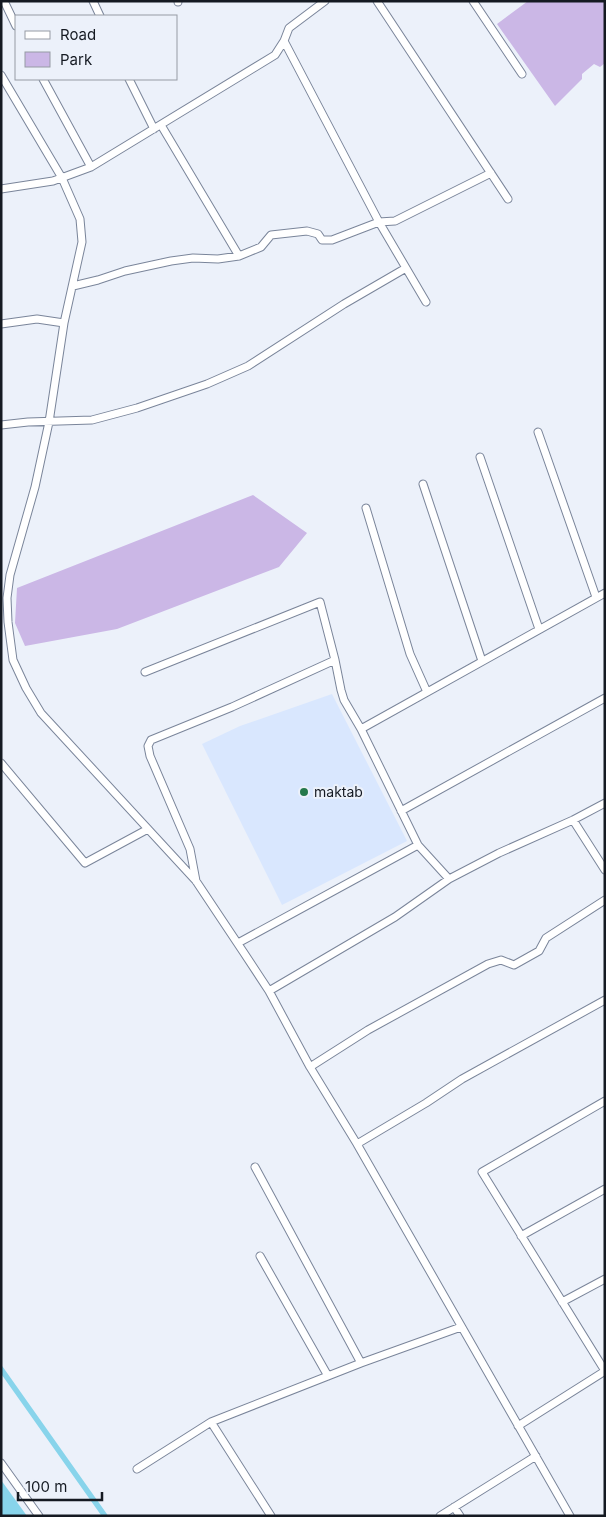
<svg xmlns="http://www.w3.org/2000/svg" width="606" height="1517" viewBox="0 0 606 1517" font-family="Inter,sans-serif">
	<rect width="100%" height="100%" fill="#ecf1fa"/>
	<path fill="#d9e7fe" d="M332,694L407,841L282,905L202,744L240,726Z"/>
	<path fill="#cbb7e6" d="M528,1H605V63L600,67L594,64L582,74V79L555,106L497,24Z
		M253,495L307,533L279,567L117,629L25,646L15,623L17,588Z"/>
	<path fill="#88d4eb" d="M1,1480L27,1516H1Z"/>
	<g fill="none" stroke-linecap="round" stroke-linejoin="round">
		<path stroke="#88d4eb" stroke-width="5.5" d="M1,1369L105,1516"/>
		<g stroke="#7a859a" stroke-width="9">
			<path id="minor" d="M4,1L16,26
				M93,1L100,16
				M178,1V2
				M377,1L508,199
				M473,1L522,74
				M284,41L379,222L426,302
				M1,75L62,178L80,219L82,242L64,323L49,422L35,487L10,575L7,598L8,622L13,660L26,688L41,713L196,881L244,953L269,991L310,1067L357,1144L570,1516
				M43,79L91,167
				M129,79L154,129
				M161,125L239,256
				M1,189L53,181L91,167L275,55L284,41L289,28L325,1
				M73,286L98,280L125,271L171,261L193,258L218,259L239,256L261,247L271,235L307,231L318,234L322,240H332L379,222L395,221L491,173
				M1,324L37,319L64,323
				M1,425L28,422L92,420L137,408L207,384L248,366L344,304L406,268
				M538,432L596,597
				M480,457L539,629
				M423,484L482,661
				M366,508L410,654L427,692
				M145,672L320,602L335,660L341,690L344,700L361,729L418,845L449,879
				M361,729L605,593
				M1,763L85,863L148,829
				M401,811L605,698
				M573,820L605,870
				M196,881L190,849L150,756L148,746L151,740L232,707L335,660
				M238,943L418,845
				M269,991L395,917L449,879L499,853L573,820L605,803
				M310,1067L368,1030L488,964L501,960L514,965L539,951L546,938L605,900
				M605,1101L482,1172L605,1371
				M357,1144L426,1103L462,1079L605,1000
				M255,1167L361,1363
				M521,1236L605,1189
				M260,1256L328,1376
				M562,1302L605,1279
				M211,1422L271,1516
				M518,1426L605,1371
				M1,1463L39,1516
				M137,1469L211,1422L361,1363L461,1327
				M454,1507L460,1516
				M440,1516L536,1456"/>
		</g>
		<use href="#minor" stroke="#fff" stroke-width="7"/>
	</g>
	<circle fill="#25784b" stroke="#ecf1fa" stroke-width="2" cx="304" cy="792" r="5"/>
	<g text-anchor="middle" stroke-width="4" stroke-linejoin="round" paint-order="stroke">
		<g font-size="14" fill="#151a22" stroke="#ecf1fa" text-anchor="start">
			<text x="314" y="797">maktab</text>
		</g>
	</g>
	<rect width="606" height="1517" fill="none" stroke="#151a22" stroke-width="5"/>
	<rect x="15" y="15" width="162" height="65" fill="#ecf1fa" stroke="#969ba4"/>
	<rect x="25" y="31" width="25" height="8" fill="#ffffff" stroke="#969ba4"/>
	<text x="60" y="40" font-size="15" fill="#151a22">Road</text>
	<rect x="25" y="52" width="25" height="15" fill="#cbb7e6" stroke="#969ba4"/>
	<text x="60" y="65" font-size="15" fill="#151a22">Park</text>
	<path d="M18 1492v8h84v-8" fill="none" stroke="#151a22" stroke-width="2.5"/>
	<text x="25" y="1492" font-size="15" fill="#151a22" stroke="#ecf1fa" stroke-width="4" paint-order="stroke">100 m</text>
</svg>
